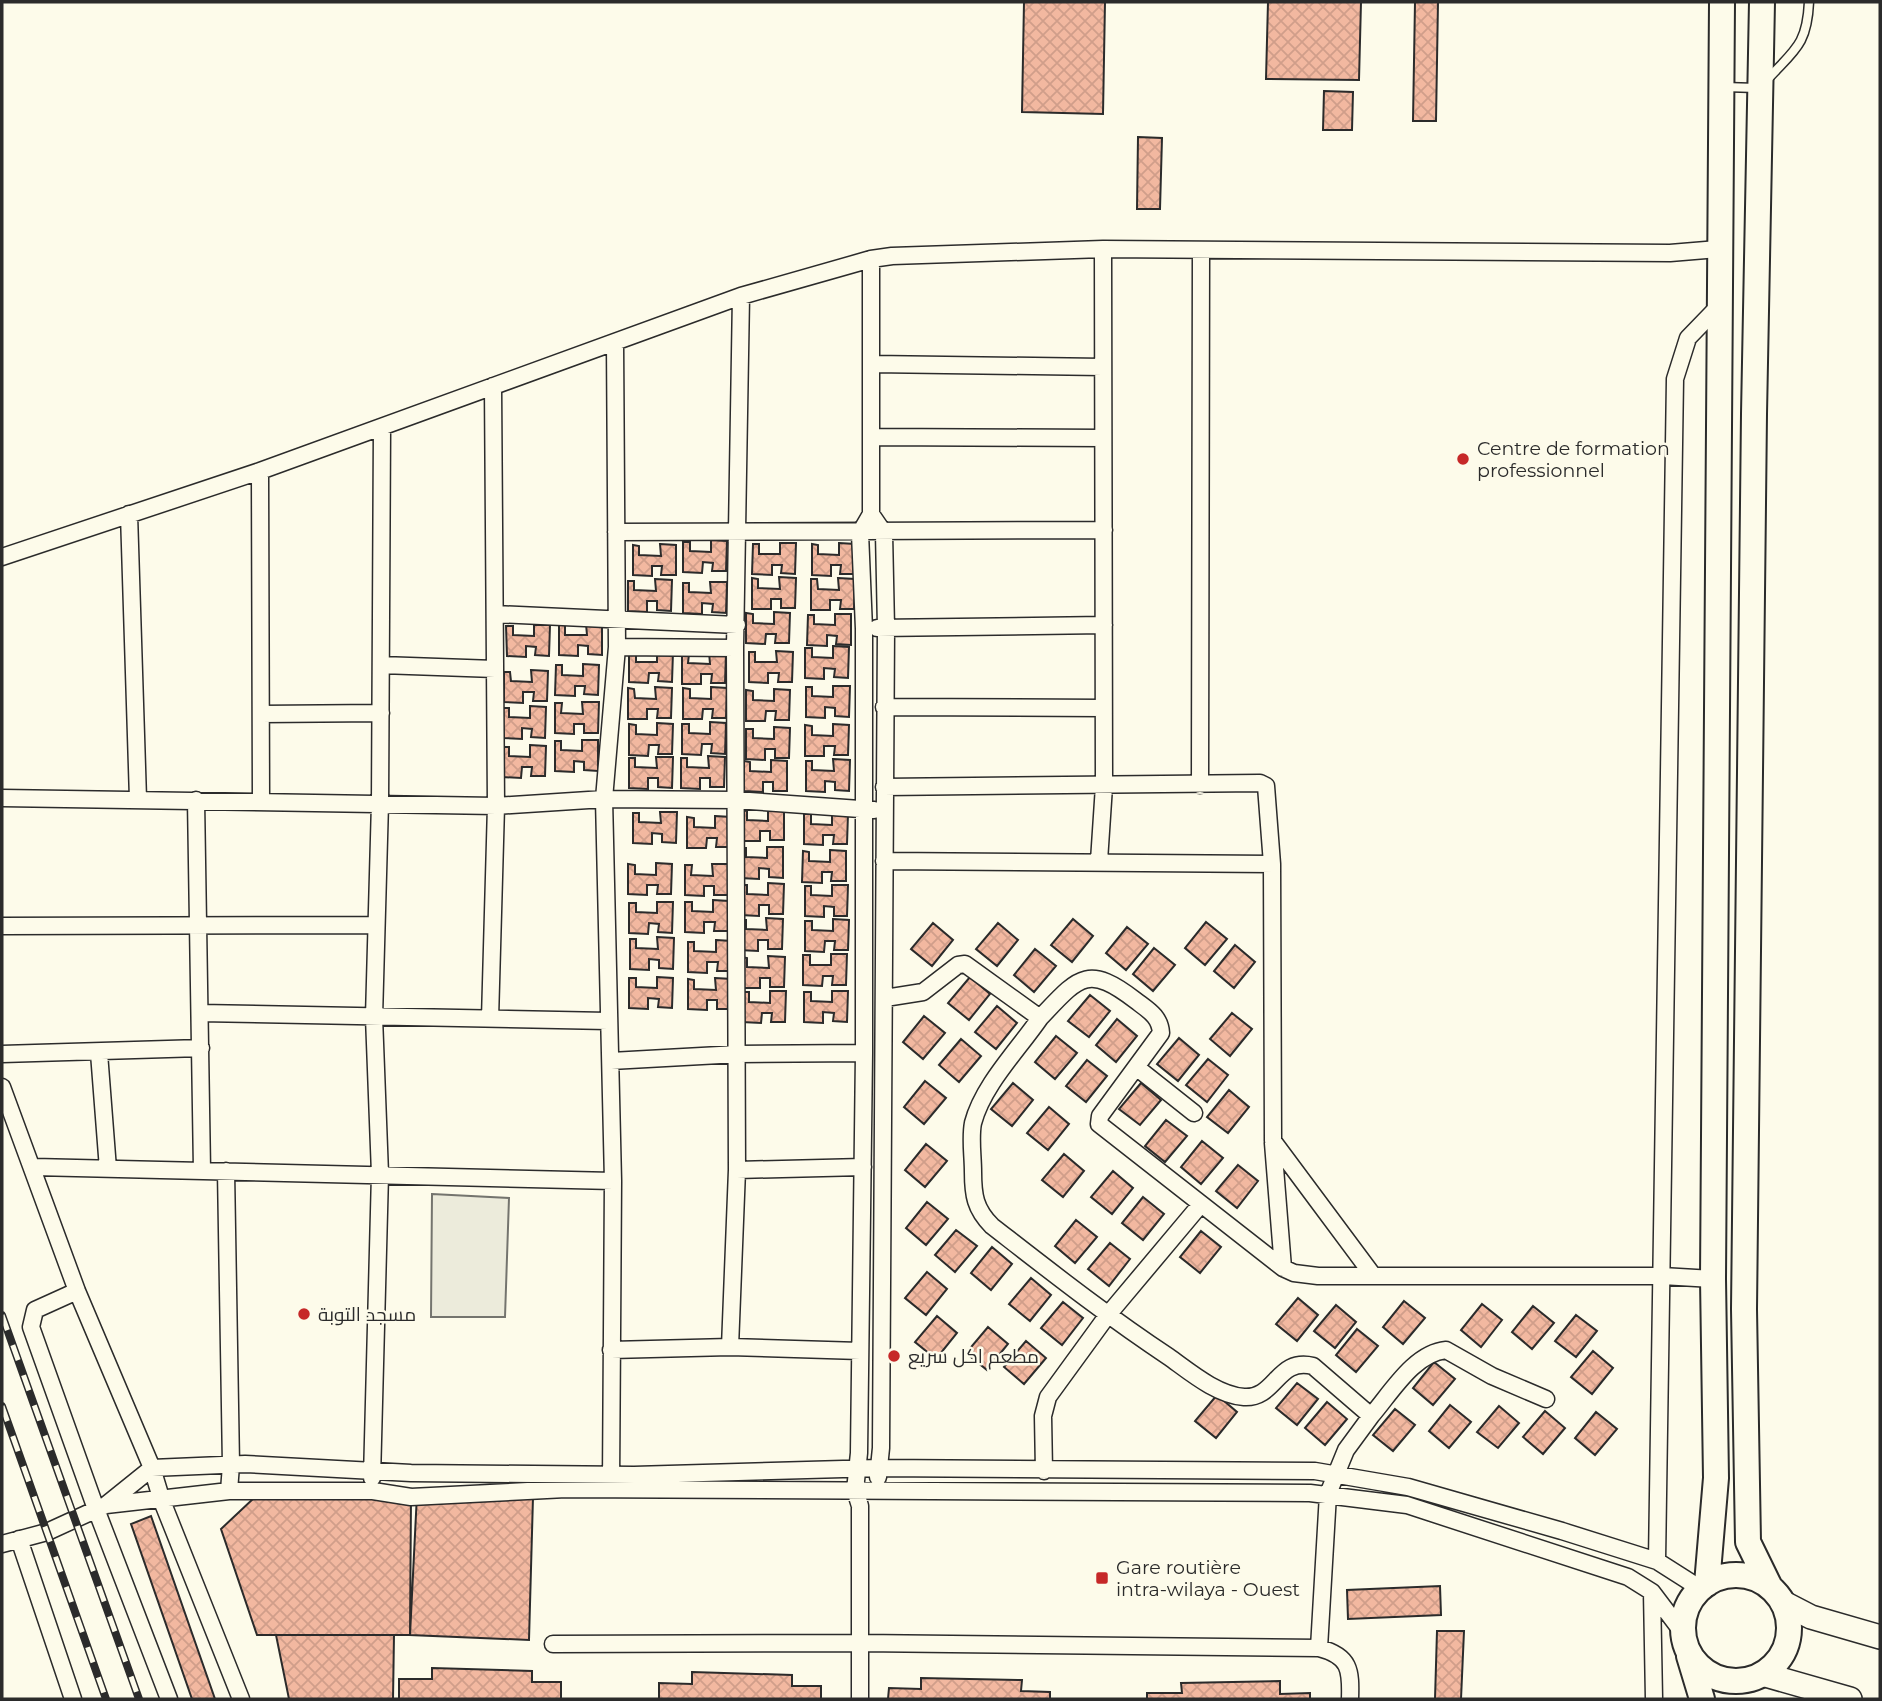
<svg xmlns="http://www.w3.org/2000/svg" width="1882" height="1701" viewBox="0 0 1882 1701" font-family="Montserrat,Cairo,sans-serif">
	<defs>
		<pattern id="building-cross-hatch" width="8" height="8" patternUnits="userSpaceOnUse" patternTransform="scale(1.75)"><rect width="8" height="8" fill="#f2b8a0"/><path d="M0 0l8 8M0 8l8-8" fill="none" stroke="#d09e8a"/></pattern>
	</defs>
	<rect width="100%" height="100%" fill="#fdfbea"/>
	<path fill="#ecebdb" stroke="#74746e" stroke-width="2" d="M432,1194L509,1198L505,1317H431Z"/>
	<path fill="url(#building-cross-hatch)" stroke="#2b2b2b" stroke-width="2" d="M1024,2H1105L1103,114L1022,112Z
		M1268,2H1361L1359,80L1266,79Z
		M1415,2H1438L1436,121H1413Z
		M1324,91L1353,92L1352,130H1323Z
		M1138,137L1162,138L1160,209H1137Z
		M711,540L727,541L726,571H712L713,563L703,562L702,573L683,572V542H690V551L711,552Z
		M780,543H796L795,574L781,573L782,565H772V575L752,574L753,544H759V554H780Z
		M839,543L855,544V574H840L841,565H831V576L812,575V544L818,545V554L839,555Z
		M660,544L676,545V575H661L662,566H652V576L633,575V545L639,546V555L661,556Z
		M779,577L796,578L795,608H781V599H771V609H752V578L758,579V588L780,589Z
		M838,578L855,579L854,609H840L841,600H830V610H811V579H817L818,589L839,590Z
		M655,579L672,580L671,611L657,610V601H647V612L628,611V581H634V590L656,591Z
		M710,582H727L726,613L712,612L713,604L702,603V614L683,613V583H689V592L711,593Z
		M774,612L790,613L789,643H775L776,634H766L765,644L746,643V613L753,614V623L774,624Z
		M835,614H851V645L836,644L837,636L827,635V646L807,645L808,615H814V624L835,625Z
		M586,624H602V655L588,654V646L578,645V656L559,655V625H565V635H587Z
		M534,625H550L549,656L535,655L536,647L526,646V657L507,656L506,626H513V635L534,636Z
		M833,646L849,647L848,678L834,677L835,669L824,668V679L805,678V648H812V657L833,658Z
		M657,651L673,652L672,682L658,681L659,673H649L648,683L629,682V652H636V662H657Z
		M776,651L793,652L792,682H778L779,673H768V683L749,682V652H755V662H777Z
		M709,652L726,653L725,683H711L712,674H701V684H682V653L689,654L688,663L710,664Z
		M583,664L599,665L598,695L584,694L585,686H575V696L555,695L556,665H562V675L583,676Z
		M531,670L548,671L547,701H533L534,692H523V703L504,702V672H510L511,681L532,682Z
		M833,686H850L849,717L835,716V708L825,707V718L806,717V687H812V696L833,697Z
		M655,687L672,688L671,718H657L658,709H647V719H628V688L634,689L635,698L656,699Z
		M711,687L727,688L726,718H712L713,709H703L702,719H683V688L690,689V698L711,699Z
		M774,689L790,690L789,720H775L776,711H766L765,721H746V690L753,691V700L774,701Z
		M582,702H599L598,733H584V724H574V734L555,733V703H562L561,713L583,714Z
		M530,706L546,707L545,738L531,737L532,729L522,728V739L503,738V708H509V717L530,718Z
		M710,722L726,723L725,754L711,753L712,744H702L701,755L682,754V724H689V733L710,734Z
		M657,723L673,724L672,754H658L659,745H649L648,756L629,755V724L636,725V734L657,735Z
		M833,724L849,725L848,755H834L835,746H824V756H805V725L812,726V735L833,736Z
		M774,727L790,728L789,758H775V749H765V760L746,759V729H753V738L774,739Z
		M582,740H598V771L584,770V762L574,761V772L555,771V741H561V750L582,751Z
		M530,745L546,746L545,776H531L532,767H522L521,778L502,777V747H509V756L530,757Z
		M708,756L725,757L724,787H710V778H700V789L681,788V758H687V767L709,768Z
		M656,757H673L672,788L658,787V778H648V789L629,788V758H635V767L657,768Z
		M833,759L850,760L849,791L835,790V782L825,781V792L806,791V761H812V770L834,771Z
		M771,760L787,761V791H773V782H763V792L744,791V761L750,762V771L771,772Z
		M768,809L784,810V840H770V831H760V841H741V810L747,811V820L768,821Z
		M660,812H677L676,843L662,842V834L652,833V844L633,843V813H639V822L661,823Z
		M832,813L848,814L847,844H833L834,835H823V845L804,844V814H811V824L832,825Z
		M715,816L731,817L730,847H716L717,838H707L706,848H687V817L694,818V827L715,828Z
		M767,847H783V878L769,877V869L759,868V879L740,878V848H746V857L767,858Z
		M830,850L846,851V881H831L832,872H822V883L802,882L803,851L809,852V861L830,862Z
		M656,863L672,864L671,894H657L658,885H647V895L628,894V864L635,865V874L656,875Z
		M712,864H729L728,895H714V886H704V896L685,895V865H692L691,875L713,876Z
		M768,883L784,884L783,914H769V905H759V916L740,915V885H747V894L768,895Z
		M832,885H848L847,916H834V907L824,906V917L805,916V886H811V895L832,896Z
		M713,900L729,901L728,931H714L715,922H704V933L685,932V902H692V911L713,912Z
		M657,902H673L672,933L658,932L659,924L649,923L648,934L629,933V903H636V912L657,913Z
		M766,918L783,919L782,949H768V940H758V951L739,950V920H746V929L767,930Z
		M833,919L849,920L848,950H834L835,941H825L824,952L805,951V921H812V930L833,931Z
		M1073,919L1093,936L1072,962L1051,945Z
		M1206,922L1227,939L1205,965L1185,948Z
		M933,923L953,940L932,966L911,949Z
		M998,923L1018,940L997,966L976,949Z
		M1127,927L1148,944L1126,970L1106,953Z
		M657,937L674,938L673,969L659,968V960L649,959V970L630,969V939H636V948L658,949Z
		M716,940L732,941L731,971H717L718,962H707V973L688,972V942H694V951L716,952Z
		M1235,945L1255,962L1234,988L1214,971Z
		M1154,948L1175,965L1153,991L1133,974Z
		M1035,949L1056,966L1034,992L1014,975Z
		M831,954H847L846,985H832L833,976H823L822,986L803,985V955H810V965H831Z
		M768,956L785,957L784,987H770V978H760V988H741V957L747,958V967L769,968Z
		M657,977L673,978L672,1008L658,1007L659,999L648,998V1009L629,1008V978H636V987L657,988Z
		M970,977L990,994L969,1020L948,1003Z
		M715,978L732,979L731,1009H717V1000H707V1010L688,1009V979L694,980V989L716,990Z
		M770,991H786L785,1022H771L772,1013H762L761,1023L742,1022V992H749V1002L770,1003Z
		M832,991H848L847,1022L833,1021L834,1013L823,1012V1023L804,1022V992H811V1001L832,1002Z
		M1090,995L1110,1011L1089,1037L1068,1021Z
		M997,1006L1017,1023L996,1049L975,1032Z
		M1232,1013L1252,1029L1230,1056L1210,1039Z
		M924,1016L945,1033L923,1059L903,1042Z
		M1117,1019L1137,1036L1116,1062L1096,1045Z
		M1056,1036L1077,1053L1055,1079L1035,1062Z
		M1179,1038L1199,1055L1178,1081L1157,1064Z
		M961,1039L981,1056L959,1082L939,1065Z
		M1208,1059L1228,1075L1207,1102L1186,1085Z
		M1087,1060L1107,1076L1086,1102L1066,1086Z
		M925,1081L946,1098L924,1124L904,1107Z
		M1013,1083L1033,1100L1012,1126L991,1109Z
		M1141,1083L1161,1100L1140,1125L1119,1109Z
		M1229,1090L1249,1107L1228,1133L1207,1117Z
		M1049,1107L1069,1124L1048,1150L1027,1133Z
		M1166,1120L1187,1136L1165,1162L1145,1146Z
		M1202,1141L1223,1158L1201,1184L1181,1167Z
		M926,1144L947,1161L925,1187L905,1170Z
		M1064,1154L1084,1171L1063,1197L1042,1180Z
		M1238,1165L1258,1181L1237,1208L1216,1191Z
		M1113,1171L1133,1188L1112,1214L1091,1197Z
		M1143,1197L1164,1214L1143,1240L1122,1223Z
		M927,1202L948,1219L926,1245L906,1228Z
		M1076,1220L1097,1237L1075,1263L1055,1246Z
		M956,1230L977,1246L955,1272L935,1255Z
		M1201,1231L1221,1247L1200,1273L1180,1257Z
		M1110,1243L1130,1259L1109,1286L1088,1269Z
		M992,1247L1012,1264L991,1290L971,1273Z
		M927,1272L947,1289L926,1315L905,1298Z
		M1031,1278L1051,1295L1030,1321L1009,1304Z
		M1298,1298L1318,1315L1297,1341L1276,1324Z
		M1404,1301L1425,1318L1403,1344L1383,1327Z
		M1063,1302L1083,1318L1062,1345L1041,1328Z
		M1482,1304L1502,1320L1481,1347L1461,1330Z
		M1336,1305L1356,1322L1335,1348L1314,1331Z
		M1533,1306L1554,1323L1532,1349L1512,1332Z
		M1576,1315L1597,1331L1576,1357L1555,1341Z
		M937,1316L957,1333L936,1359L915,1342Z
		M988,1327L1008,1344L987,1370L966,1353Z
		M1357,1329L1378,1346L1356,1372L1336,1355Z
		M1026,1341L1046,1358L1024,1384L1004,1367Z
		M1593,1351L1613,1368L1592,1394L1571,1377Z
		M1434,1362L1455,1379L1433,1405L1413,1388Z
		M1297,1383L1318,1399L1297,1425L1276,1408Z
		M1217,1395L1237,1412L1216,1438L1195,1421Z
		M1327,1402L1347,1419L1325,1445L1305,1428Z
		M1450,1405L1471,1422L1449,1448L1429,1431Z
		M1499,1406L1519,1423L1498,1448L1477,1432Z
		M1395,1409L1415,1425L1393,1451L1373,1435Z
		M1545,1411L1565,1428L1543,1454L1523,1437Z
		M1596,1412L1617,1429L1595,1455L1575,1438Z
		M417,1494L533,1497L529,1640L410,1635Z
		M255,1497H411L410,1635H257L221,1529Z
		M151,1516L215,1699H192L131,1524Z
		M1440,1586L1441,1615L1348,1619L1347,1590Z
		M1437,1631H1464L1461,1699H1435Z
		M276,1635H394L393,1699H289Z
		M432,1668L532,1671V1682H561V1699H399V1679H432Z
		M692,1672L792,1675V1686H821V1699H659V1683L692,1684Z
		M921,1678L1022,1680L1021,1691L1050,1692V1699H888L889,1688L921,1689Z
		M1280,1681V1694L1310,1693V1699H1147V1693H1182L1181,1683Z"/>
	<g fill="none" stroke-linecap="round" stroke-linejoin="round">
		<g stroke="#2b2b2b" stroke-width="11">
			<path id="lane" d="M1766,81C1794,50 1807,46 1809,2
				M1724,87L1757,88"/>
		</g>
		<g stroke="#2b2b2b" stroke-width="19">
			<path id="street" d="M873,364L1103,367
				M873,437L1103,438
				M260,471L261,801
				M129,514L138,799
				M871,514L884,533L886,628L881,1448L878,1477
				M616,532L1104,530
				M2,557L260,471L741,296L871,259L892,256L1103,249L1670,253L1718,249
				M495,614L737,625
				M877,628L1104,625
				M617,647L735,648
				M381,665L495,669
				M884,707L1103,708
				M261,714L381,713
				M1200,785L1201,251
				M884,787L1260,783L1266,786L1272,864L1273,1141L1372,1274
				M2,798L496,806L604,799L735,800L874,810
				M196,800L202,1170
				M884,861L1272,864
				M1099,861L1104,786L1103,249
				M2,926L376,925
				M885,998L923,992L958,965L965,964L1040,1018C1078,978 1087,963 1135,1000C1148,1010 1160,1016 1161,1033L1100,1116L1099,1124L1283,1268L1294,1273L1318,1276H1662L1713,1279
				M200,1013L608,1021
				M1040,1018C1018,1050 983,1085 973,1123C970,1138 973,1156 973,1172C973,1195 975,1209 992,1226C1050,1271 1107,1316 1169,1357C1190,1372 1217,1395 1244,1397C1276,1399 1277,1357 1313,1366L1371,1416C1391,1393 1414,1353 1446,1350L1492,1376L1546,1399
				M490,1019L496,806L493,386
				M99,1053L108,1169
				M2,1054L201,1048
				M611,1061L738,1054L864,1053
				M1136,1067L1194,1113
				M2,1087L77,1291L152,1468L162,1501L241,1699
				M1273,1143L1283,1268
				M34,1167L613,1181
				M737,1170L863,1167
				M226,1171L231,1465L229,1491
				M77,1291L35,1310L31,1327L96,1509L169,1699
				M730,1347L737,1170L735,648L741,296
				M611,1350L730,1347L860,1351
				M1044,1471L1043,1416L1048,1397L1107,1316L1201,1204
				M372,1478L380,1174L374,1017L380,803L382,427
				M611,1484L613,1181L604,799L617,647L615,342
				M106,1505L152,1468L245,1464L411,1473L634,1475L879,1468L1315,1471L1408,1487L1562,1531L1657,1561L1701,1589
				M19,1539L73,1699
				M2,1544L47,1532L106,1505L229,1491H373L411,1497L566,1489L1310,1493L1407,1505L1628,1577L1652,1592L1683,1633
				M1657,1561L1675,379L1688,338L1718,307
				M1652,1592L1654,1699
				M553,1644L861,1643L1319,1648C1350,1656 1351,1670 1350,1699
				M1319,1648L1328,1494L1346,1450L1371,1416
				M860,1699V1506L855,1490L859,1453L864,1053V629L860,533L871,514V259"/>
		</g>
		<g stroke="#2b2b2b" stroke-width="26">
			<path id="secondary" d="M1782,1602L1811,1617L1880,1637
				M1762,1674L1850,1699"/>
		</g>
		<g stroke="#2b2b2b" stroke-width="28">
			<path id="primary" d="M1762,2L1754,414L1744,1309L1748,1542L1770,1587
				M1683 1628a53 53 0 1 1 106 0a53 53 0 1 1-106 0Z
				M1707,1584L1716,1478L1713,1279L1722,2
				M1689,1656L1702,1699"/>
		</g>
		<use href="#lane" stroke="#fdfbea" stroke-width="8"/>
		<use href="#street" stroke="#fdfbea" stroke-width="16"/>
		<use href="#secondary" stroke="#fdfbea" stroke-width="23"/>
		<use href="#primary" stroke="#fdfbea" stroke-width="24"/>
		<g stroke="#2b2b2b" stroke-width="8">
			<path id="rail" d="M2,1315L139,1699
				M2,1406L106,1699"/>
		</g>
		<use href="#rail" stroke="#fdfbea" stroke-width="5" stroke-dasharray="16" stroke-linecap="butt"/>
	</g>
	<g fill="#c62828" stroke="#fdfbea" stroke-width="2.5">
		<circle cx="1463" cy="459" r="7"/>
		<circle cx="304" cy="1314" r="7"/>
		<circle cx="894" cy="1356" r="7"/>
		<rect x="1095" y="1571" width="14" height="14" rx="3.5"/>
	</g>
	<g text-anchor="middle" stroke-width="5" stroke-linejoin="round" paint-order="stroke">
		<g font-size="19" fill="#2b2b2b" stroke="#fdfbea" text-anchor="start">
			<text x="1477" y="455">Centre de formation<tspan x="1477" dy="22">professionnel</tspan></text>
			<text x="318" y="1321">مسجد التوبة</text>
			<text x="908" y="1363">مطعم اكل سريع</text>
			<text x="1116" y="1574">Gare routière<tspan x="1116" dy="22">intra-wilaya - Ouest</tspan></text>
		</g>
	</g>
	<rect width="1882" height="1701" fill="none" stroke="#2b2b2b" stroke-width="7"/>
</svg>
